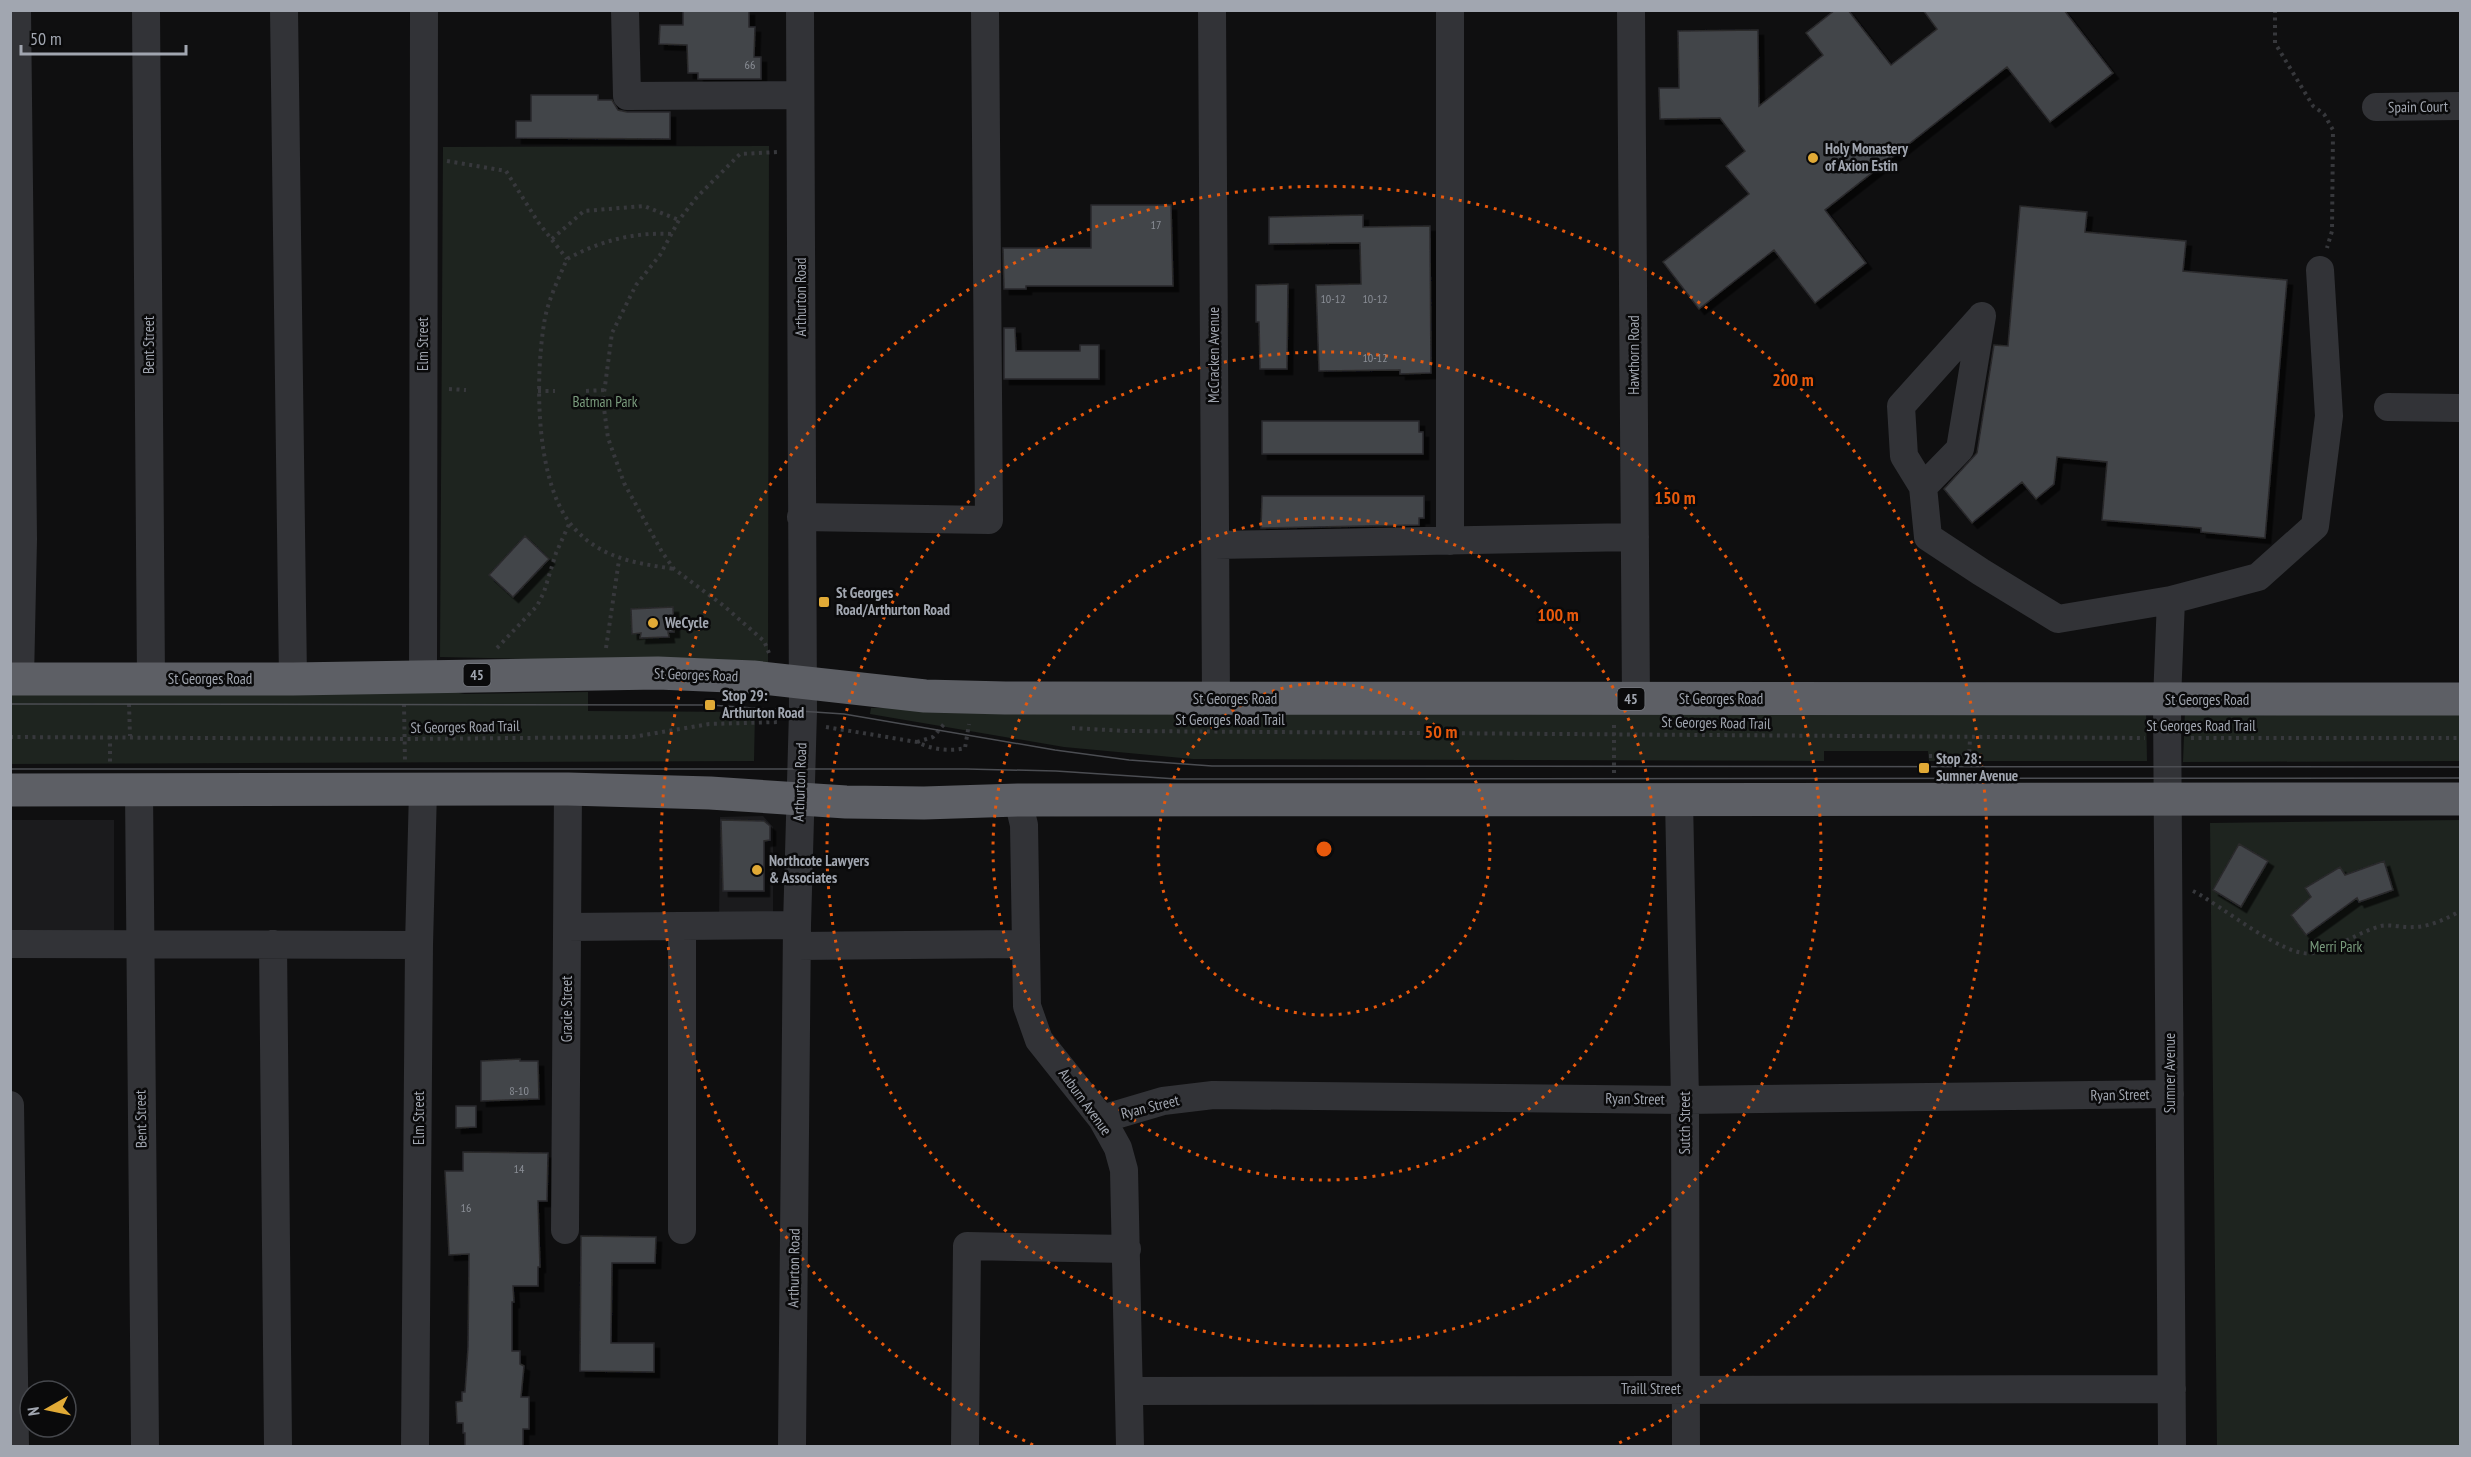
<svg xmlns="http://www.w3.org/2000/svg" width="2471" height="1457" viewBox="0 0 2471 1457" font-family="'PT Sans Narrow',sans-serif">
	<defs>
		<filter id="shadow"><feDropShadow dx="5.5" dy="5.5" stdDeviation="0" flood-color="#0009"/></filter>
	</defs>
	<rect width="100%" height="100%" fill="#0f0f10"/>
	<path fill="#1b1b1d" d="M763,816L773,827V923L719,922L720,817Z
		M11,820H114V940L11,939Z"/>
	<path fill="#1e241f" d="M769,146L768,664L440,657L443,147Z
		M422,687L465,694L588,692V711L755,712L754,761L11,764L10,693Z
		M871,708L2146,709L2147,761H1929L1928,751H1824V761L1193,759L1064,747L870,714Z
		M2185,710H2460V761L2183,762Z
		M2460,820V1446H2217L2210,823Z"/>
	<path fill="#434448" stroke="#29292c" stroke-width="1.5" filter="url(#shadow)" d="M687,10H749V27H755L754,57H761V79H698V73H688L687,45L659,44L660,25H683V11Z
		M1835,10H1848L1891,65L1937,29L1923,10H2064L2113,73L2050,122L2007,67L1825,210L1866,263L1815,303L1774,250L1699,309L1663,262L1749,194L1726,166L1745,151L1720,118L1660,119L1659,88H1679L1678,31L1758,30L1759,106L1823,55L1806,33Z
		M531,95H598V100H612L618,110L627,112H670V139L516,138V121H531Z
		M1091,205H1171L1173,286H1026V289H1004L1003,248H1091Z
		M2020,206L2087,212L2085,232L2186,241L2183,271L2287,280L2265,538L2201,532V528L2102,520L2107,462L2057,457L2054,484L2036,499L2022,482L1972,523L1944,489L1977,453L1994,345L2008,346Z
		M1363,215V227L1430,226L1431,373L1400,374V370L1319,371L1316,285L1361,284L1360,243L1269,244V217Z
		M1288,284L1287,369H1260L1259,322H1256V285Z
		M1004,328H1015L1016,351H1080V345H1099V379H1004Z
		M1262,421H1419V432H1423V454H1262Z
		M1262,496H1424V518H1419V525L1261,528Z
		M525,536L549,559L513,597L489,575Z
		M673,607L674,632H668L669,637L640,638L641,633L632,634L631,609Z
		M721,820L764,821L770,826V840L764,841V891H723Z
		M2239,844L2268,861L2241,907L2213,890Z
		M2384,861L2393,890L2359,902L2357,898L2306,935L2291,915L2311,897L2305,888L2340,867L2345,875Z
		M520,1059V1061H538L539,1099L481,1101V1061Z
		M456,1106H476V1127L456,1128Z
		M463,1152L548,1153L547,1201H538L540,1267H538V1286H513L514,1302H512V1351H520V1364L524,1366L521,1397H529V1429H523V1446H465V1433H463V1423H457L456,1402L462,1401V1392H465L468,1347L469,1254L449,1255L445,1171H463Z
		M581,1236L656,1237L655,1263H612L611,1343H654V1372L580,1371Z"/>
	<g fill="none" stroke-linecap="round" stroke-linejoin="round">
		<path stroke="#37383c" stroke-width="4" stroke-dasharray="3 4.5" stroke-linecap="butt" d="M2275,10V43L2313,106L2324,114L2333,130L2332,231L2327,248
			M447,161L506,171L538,222L567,259
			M671,234C633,232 600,241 567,259C558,280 547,302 544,324C535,379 535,485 574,528C602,559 636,563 674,569
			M552,239L584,211L644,206L679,220
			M449,389L466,390
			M538,391H555
			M586,391L604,390
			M497,648L537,606L544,592L556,553L570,522
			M606,648L619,560
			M769,653L764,641L724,606L674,569L662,552L624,483L608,438L603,401L612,333L636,285L660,255L679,220L697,197L740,154L777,152
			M129,704L130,736
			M404,704L405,762
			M826,727L917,742C930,749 950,752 965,748L969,724
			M1072,728L1125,731L2145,738
			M110,736V762
			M10,737L404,739L633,737L709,724L779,722
			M2191,738H2460
			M917,742L933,737L945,723
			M1929,756L1969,757L1970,739
			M1614,773V724
			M2193,891C2221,905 2285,959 2313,953C2338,948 2358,932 2381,926C2391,924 2403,928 2413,927C2430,927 2446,919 2460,911"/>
		<path stroke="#323337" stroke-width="28" d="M17,10L23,539L20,679
			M146,10L151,680
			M284,10L293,679
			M625,10L627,96L800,95
			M1212,10L1216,699
			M1631,10L1636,699
			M2376,107L2460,106
			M1982,316L1960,449L1923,487L1928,537L1981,572L2058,619L2171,600L2258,577L2315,526L2329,416L2320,270
			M2388,407L2460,408
			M1923,487L1904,456L1901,406L1982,316
			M801,517L989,520L985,10
			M1450,541V10
			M1215,545L1635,537
			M2171,600L2167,700L2172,1446
			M423,677L424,10
			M139,791L145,1446
			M1679,799L1685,1100L1686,1446
			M1018,800L1024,825L1027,1006L1039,1040L1102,1119L1118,1148L1124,1170L1130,1446
			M682,926V1230
			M567,927L797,925
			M10,944L419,945
			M273,944L278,1446
			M797,946L1026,944
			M10,1105L15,1446
			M1102,1119L1163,1101L1213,1095L1685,1100L2170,1094
			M565,1230L568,789
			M1129,1391L2172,1389
			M415,1446L419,945L423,790
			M792,1446L797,925L803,711L800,10
			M965,1446L967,1246L1127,1249"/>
		<path stroke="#5d5f65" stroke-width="33" d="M10,679H293L658,673L753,677L925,696L1005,698L2460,699
			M10,790L568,789L710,793L846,802L924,803L1018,800L2460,799"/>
		<path stroke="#4b4d52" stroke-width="1.5" d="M10,704L710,705L844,714L1055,750L1129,760L1212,766L2460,767
			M10,769H967L1056,771L1177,779L2460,778"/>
	</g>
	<g fill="none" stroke="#e8590c" stroke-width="3" stroke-dasharray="3 6">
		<circle cx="1324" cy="849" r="166"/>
		<circle cx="1324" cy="849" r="331"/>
		<circle cx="1324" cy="849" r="497"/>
		<path d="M1033 1445A663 663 0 1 1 1615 1445"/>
	</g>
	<g fill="#e1aa36" stroke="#0a0a0b" stroke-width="2">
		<circle cx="1813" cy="158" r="6"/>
		<rect x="818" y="596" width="12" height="12" rx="3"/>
		<circle cx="653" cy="623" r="6"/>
		<rect x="704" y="699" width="12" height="12" rx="3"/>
		<rect x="1918" y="762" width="12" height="12" rx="3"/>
		<circle cx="757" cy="870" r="6"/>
	</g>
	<g text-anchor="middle" stroke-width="5" stroke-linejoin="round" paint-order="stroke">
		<g font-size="12" fill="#8a8e96">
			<text x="750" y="69">66</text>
			<text x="1156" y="229">17</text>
			<text x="1333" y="303">10-12</text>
			<text x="1375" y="303">10-12</text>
			<text x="1375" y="362">10-12</text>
			<text x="519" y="1095">8-10</text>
			<text x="519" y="1173">14</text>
			<text x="466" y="1212">16</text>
		</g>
		<g fill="#0a0a0b" stroke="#74777e" stroke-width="1.5">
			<rect x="463.5" y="664" width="27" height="22" rx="4.5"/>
			<rect x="1617.5" y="688" width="27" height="22" rx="4.5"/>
		</g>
		<g font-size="14" font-weight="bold" fill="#a1a6b0">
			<text x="477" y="680">45</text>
			<text x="1631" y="704">45</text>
		</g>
		<g font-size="15" fill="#a1a6b0" stroke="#0a0a0b">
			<text transform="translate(2418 107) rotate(-1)" y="5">Spain Court</text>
			<text transform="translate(801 297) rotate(-90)" y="5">Arthurton Road</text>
			<text transform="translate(423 344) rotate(-90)" y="5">Elm Street</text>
			<text transform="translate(149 345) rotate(-90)" y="5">Bent Street</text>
			<text transform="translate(1214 355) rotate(-90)" y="5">McCracken Avenue</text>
			<text transform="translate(1634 355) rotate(-90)" y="5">Hawthorn Road</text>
			<text transform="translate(696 675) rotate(2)" y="5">St Georges Road</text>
			<text x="210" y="684">St Georges Road</text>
			<text x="1235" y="704">St Georges Road</text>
			<text x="1721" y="704">St Georges Road</text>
			<text x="2207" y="705">St Georges Road</text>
			<text x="1230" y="725">St Georges Road Trail</text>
			<text transform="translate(1716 723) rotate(1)" y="5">St Georges Road Trail</text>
			<text x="2201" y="731">St Georges Road Trail</text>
			<text transform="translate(465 727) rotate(-1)" y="5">St Georges Road Trail</text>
			<text transform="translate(800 782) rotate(-88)" y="5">Arthurton Road</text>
			<text transform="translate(567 1009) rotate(-90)" y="5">Gracie Street</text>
			<text transform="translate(2170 1073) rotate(-90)" y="5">Sumner Avenue</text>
			<text transform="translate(2120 1095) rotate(-1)" y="5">Ryan Street</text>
			<text transform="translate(1635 1099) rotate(1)" y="5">Ryan Street</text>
			<text transform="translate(1085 1102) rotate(54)" y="5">Auburn Avenue</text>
			<text transform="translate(1150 1107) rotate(-14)" y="5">Ryan Street</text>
			<text transform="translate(419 1118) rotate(-90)" y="5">Elm Street</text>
			<text transform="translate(141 1119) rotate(-91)" y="5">Bent Street</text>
			<text transform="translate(1685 1123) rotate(-90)" y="5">Sutch Street</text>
			<text transform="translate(794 1268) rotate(-89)" y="5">Arthurton Road</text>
			<text x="1651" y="1394">Traill Street</text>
		</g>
		<g font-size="15" font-weight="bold" fill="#a1a6b0" stroke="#0a0a0b" text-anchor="start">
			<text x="1825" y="154">Holy Monastery<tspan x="1825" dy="17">of Axion Estin</tspan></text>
			<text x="836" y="598">St Georges<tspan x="836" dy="17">Road/Arthurton Road</tspan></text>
			<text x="665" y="628">WeCycle</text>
			<text x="722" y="701">Stop 29:<tspan x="722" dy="17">Arthurton Road</tspan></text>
			<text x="1936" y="764">Stop 28:<tspan x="1936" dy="17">Sumner Avenue</tspan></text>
			<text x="769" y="866">Northcote Lawyers<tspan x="769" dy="17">&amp; Associates</tspan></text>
		</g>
		<g font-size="15" fill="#799a7c" stroke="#0a0a0b">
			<text x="605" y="407">Batman Park</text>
			<text x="2336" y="952">Merri Park</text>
		</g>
	</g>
	<circle cx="1324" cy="849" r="9" fill="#e8590c" stroke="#0a0a0b" stroke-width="3"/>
	<g font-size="18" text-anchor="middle" font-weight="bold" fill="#e8590c" stroke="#0a0a0b" stroke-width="5" stroke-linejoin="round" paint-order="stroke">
		<text x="1793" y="386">200 m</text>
		<text x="1675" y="504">150 m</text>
		<text x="1558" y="621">100 m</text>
		<text x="1441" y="738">50 m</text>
	</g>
	<rect width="2471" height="1457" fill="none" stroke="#a1a6b0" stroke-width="24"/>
	<g transform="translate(48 1409) rotate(261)"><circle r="28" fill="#0a0a0b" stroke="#46484d" stroke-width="1.5"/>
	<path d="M0-4.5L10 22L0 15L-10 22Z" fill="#e1aa36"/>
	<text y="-9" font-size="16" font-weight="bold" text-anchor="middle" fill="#a1a6b0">N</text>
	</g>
	<path d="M21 45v9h165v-9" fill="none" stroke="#a1a6b0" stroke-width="3"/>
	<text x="30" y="45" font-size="18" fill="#a1a6b0" stroke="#0a0a0b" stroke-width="4.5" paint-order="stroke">50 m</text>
</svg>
